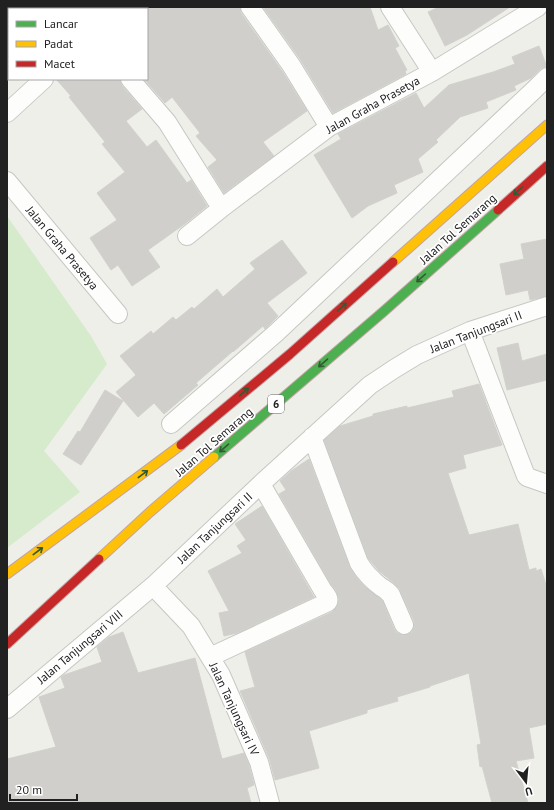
<svg xmlns="http://www.w3.org/2000/svg" width="554" height="810" viewBox="0 0 554 810" font-family="'PT Sans',sans-serif">
	<rect width="100%" height="100%" fill="#efefea"/>
	<path fill="#d5ebcb" d="M7,216L91,336L107,364L44,451L80,492L7,548Z"/>
	<path fill="#d0cfcb" stroke="#d2d1cb" d="M147,7H240L241,13L282,71L307,111L263,142L274,156L224,193L208,167L217,160L196,136L200,133L172,97L165,103L144,79H147Z
		M263,7H370L378,30L388,25L399,46L395,48L407,70L405,71L406,74L333,113L300,59Z
		M439,7H510L467,35L445,46L428,12Z
		M539,46L547,67H544L540,69L531,78L514,86L516,90L486,102L488,108L460,117L436,140L438,142L418,159L423,172L394,185L397,193L368,206L352,218L314,155L341,139L338,134L416,93L424,108L449,85L493,72L515,64L512,57Z
		M56,79H120L122,86L142,109L126,121L147,147L156,140L187,183L191,180L207,206L186,223L148,250L160,267L132,286L118,265L111,270L90,238L117,220L97,193L125,172L102,144L105,142L69,97L71,96Z
		M547,239V296L530,300L528,290L506,295L500,264L524,259L521,244Z
		M282,240L307,273L267,303L278,316L265,329L263,326L233,352V351L196,383L198,385L164,414L154,403L138,417L116,392L136,375L120,356L151,331L153,334L173,317L176,320L192,307L194,309L217,289L223,297L255,269L250,263Z
		M518,343L522,361L547,354V380L507,390L497,348Z
		M479,384L502,445L463,455L466,468L448,473L469,535L518,524L529,570L536,568V571L541,569L547,588V724L529,728L534,758L516,761L528,803H492L482,766L480,767L477,745L481,744L469,673L430,686V687L397,697L398,701L367,710V713L309,731L319,768L275,780L269,758L240,691L255,687L245,652L332,612L336,608L338,604L339,599L336,591L331,584L279,494L286,490L280,481L291,471L309,459L350,568L356,577L364,586L382,600L394,629L397,633L402,635L409,634L412,632L414,627V621L399,588L394,583L379,571L368,558L324,440L340,426L373,416V414L407,406V408L454,397L452,391Z
		M105,390L123,401L81,465L63,454L78,431L80,432Z
		M262,506L314,597L237,633L224,636L219,613L229,611L208,571L242,553L237,546L246,540L235,524Z
		M123,632L138,673L195,658L222,759L244,753L249,765L254,785L247,788L251,803H7V759L56,747L39,697L65,688L61,677L64,675L102,662L97,647L109,637Z"/>
	<g fill="none" stroke-linecap="round" stroke-linejoin="round">
		<g stroke="#c6c6c4" stroke-width="20">
			<path id="street" d="M250,7L291,65L329,127
				M390,7L432,72
				M123,9L125,7
				M130,79L167,122L216,200L223,207L329,127L432,72L538,7
				M7,113L44,79
				M7,181L118,314
				M187,236L223,207
				M470,331L526,476L527,477L547,484
				M171,424L276,333L534,90L547,77
				M312,437L359,563C365,573 372,580 381,587C385,589 388,591 391,595L404,625
				M153,586L191,626L221,675L259,762L270,803
				M210,657L328,602C330,597 324,593 322,589L261,484
				M7,709L153,586L264,481L370,385L394,369L417,355L470,331L547,306"/>
		</g>
		<g stroke="#c2a4a5" stroke-width="11">
			<path id="fast" d="M214,457L383,312L498,210"/>
		</g>
		<g stroke="#c2a4a5" stroke-width="11">
			<path id="slow" d="M393,262L547,125
				M99,559L150,512L214,457
				M7,574L181,445"/>
		</g>
		<g stroke="#c2a4a5" stroke-width="11">
			<path id="jam" d="M498,210L547,166
				M181,445L290,354L393,262
				M7,644L99,559"/>
		</g>
		<use href="#street" stroke="#fdfdfc" stroke-width="18"/>
		<use href="#fast" stroke="#4caf50" stroke-width="9"/>
		<use href="#slow" stroke="#ffc107" stroke-width="9"/>
		<use href="#jam" stroke="#c62828" stroke-width="9"/>
	</g>
	<defs><path id="oneway-shaft" d="M-6 0H5M1.5-3L5.5 0L1.5 3" fill="none" stroke-width="1.6" stroke-linecap="round" stroke-linejoin="round"/></defs>
	<g stroke="#325a34">
		<use href="#oneway-shaft" transform="translate(518 191) rotate(138)"/>
		<use href="#oneway-shaft" transform="translate(421 278) rotate(138)"/>
		<use href="#oneway-shaft" transform="translate(342 307) rotate(-42)"/>
		<use href="#oneway-shaft" transform="translate(323 363) rotate(139)"/>
		<use href="#oneway-shaft" transform="translate(244 392) rotate(-41)"/>
		<use href="#oneway-shaft" transform="translate(224 448) rotate(139)"/>
		<use href="#oneway-shaft" transform="translate(143 474) rotate(-37)"/>
		<use href="#oneway-shaft" transform="translate(38 551) rotate(-37)"/>
	</g>
	<g text-anchor="middle" stroke-width="3.5" stroke-linejoin="round" paint-order="stroke">
		<rect fill="#fff" stroke="#646464" stroke-width="1" x="268" y="395" width="16" height="18" rx="3"/>
		<g font-size="11" font-weight="bold" fill="#212121">
			<text x="276" y="408">6</text>
		</g>
		<g font-size="12" fill="#212121" stroke="#fff">
			<text transform="translate(373 105) rotate(-29)" y="4">Jalan Graha Prasetya</text>
			<text transform="translate(458 229) rotate(-42)" y="4">Jalan Tol Semarang</text>
			<text transform="translate(62 248) rotate(50)" y="4">Jalan Graha Prasetya</text>
			<text transform="translate(476 332) rotate(-21)" y="4">Jalan Tanjungsari II</text>
			<text transform="translate(214 442) rotate(-41)" y="4">Jalan Tol Semarang</text>
			<text transform="translate(215 528) rotate(-43)" y="4">Jalan Tanjungsari II</text>
			<text transform="translate(80 647) rotate(-40)" y="4">Jalan Tanjungsari VIII</text>
			<text transform="translate(234 709) rotate(65)" y="4">Jalan Tanjungsari IV</text>
		</g>
	</g>
	<rect width="554" height="810" fill="none" stroke="#212121" stroke-width="16"/>
	<rect x="8" y="8" width="140" height="72" fill="#ffffff" stroke="#a6a6a6"/>
	<rect x="16" y="21" width="20" height="6" fill="#4caf50" stroke="#a6a6a6"/>
	<text x="44" y="28" font-size="12" fill="#212121">Lancar</text>
	<rect x="16" y="41" width="20" height="6" fill="#ffc107" stroke="#a6a6a6"/>
	<text x="44" y="48" font-size="12" fill="#212121">Padat</text>
	<rect x="16" y="61" width="20" height="6" fill="#c62828" stroke="#a6a6a6"/>
	<text x="44" y="68" font-size="12" fill="#212121">Macet</text>
	<g transform="translate(526 782) rotate(164)" stroke="#ffffff" stroke-width="3" paint-order="stroke">
	<path d="M0-3L7 15L0 10L-7 15Z" fill="#212121"/>
	<text y="-6" font-size="11" font-weight="bold" text-anchor="middle" fill="#212121">U</text>
	</g>
	<path d="M10 794v6h67v-6" fill="none" stroke="#212121" stroke-width="2"/>
	<text x="16" y="794" font-size="12" fill="#212121" stroke="#ffffff" stroke-width="3" paint-order="stroke">20 m</text>
</svg>
